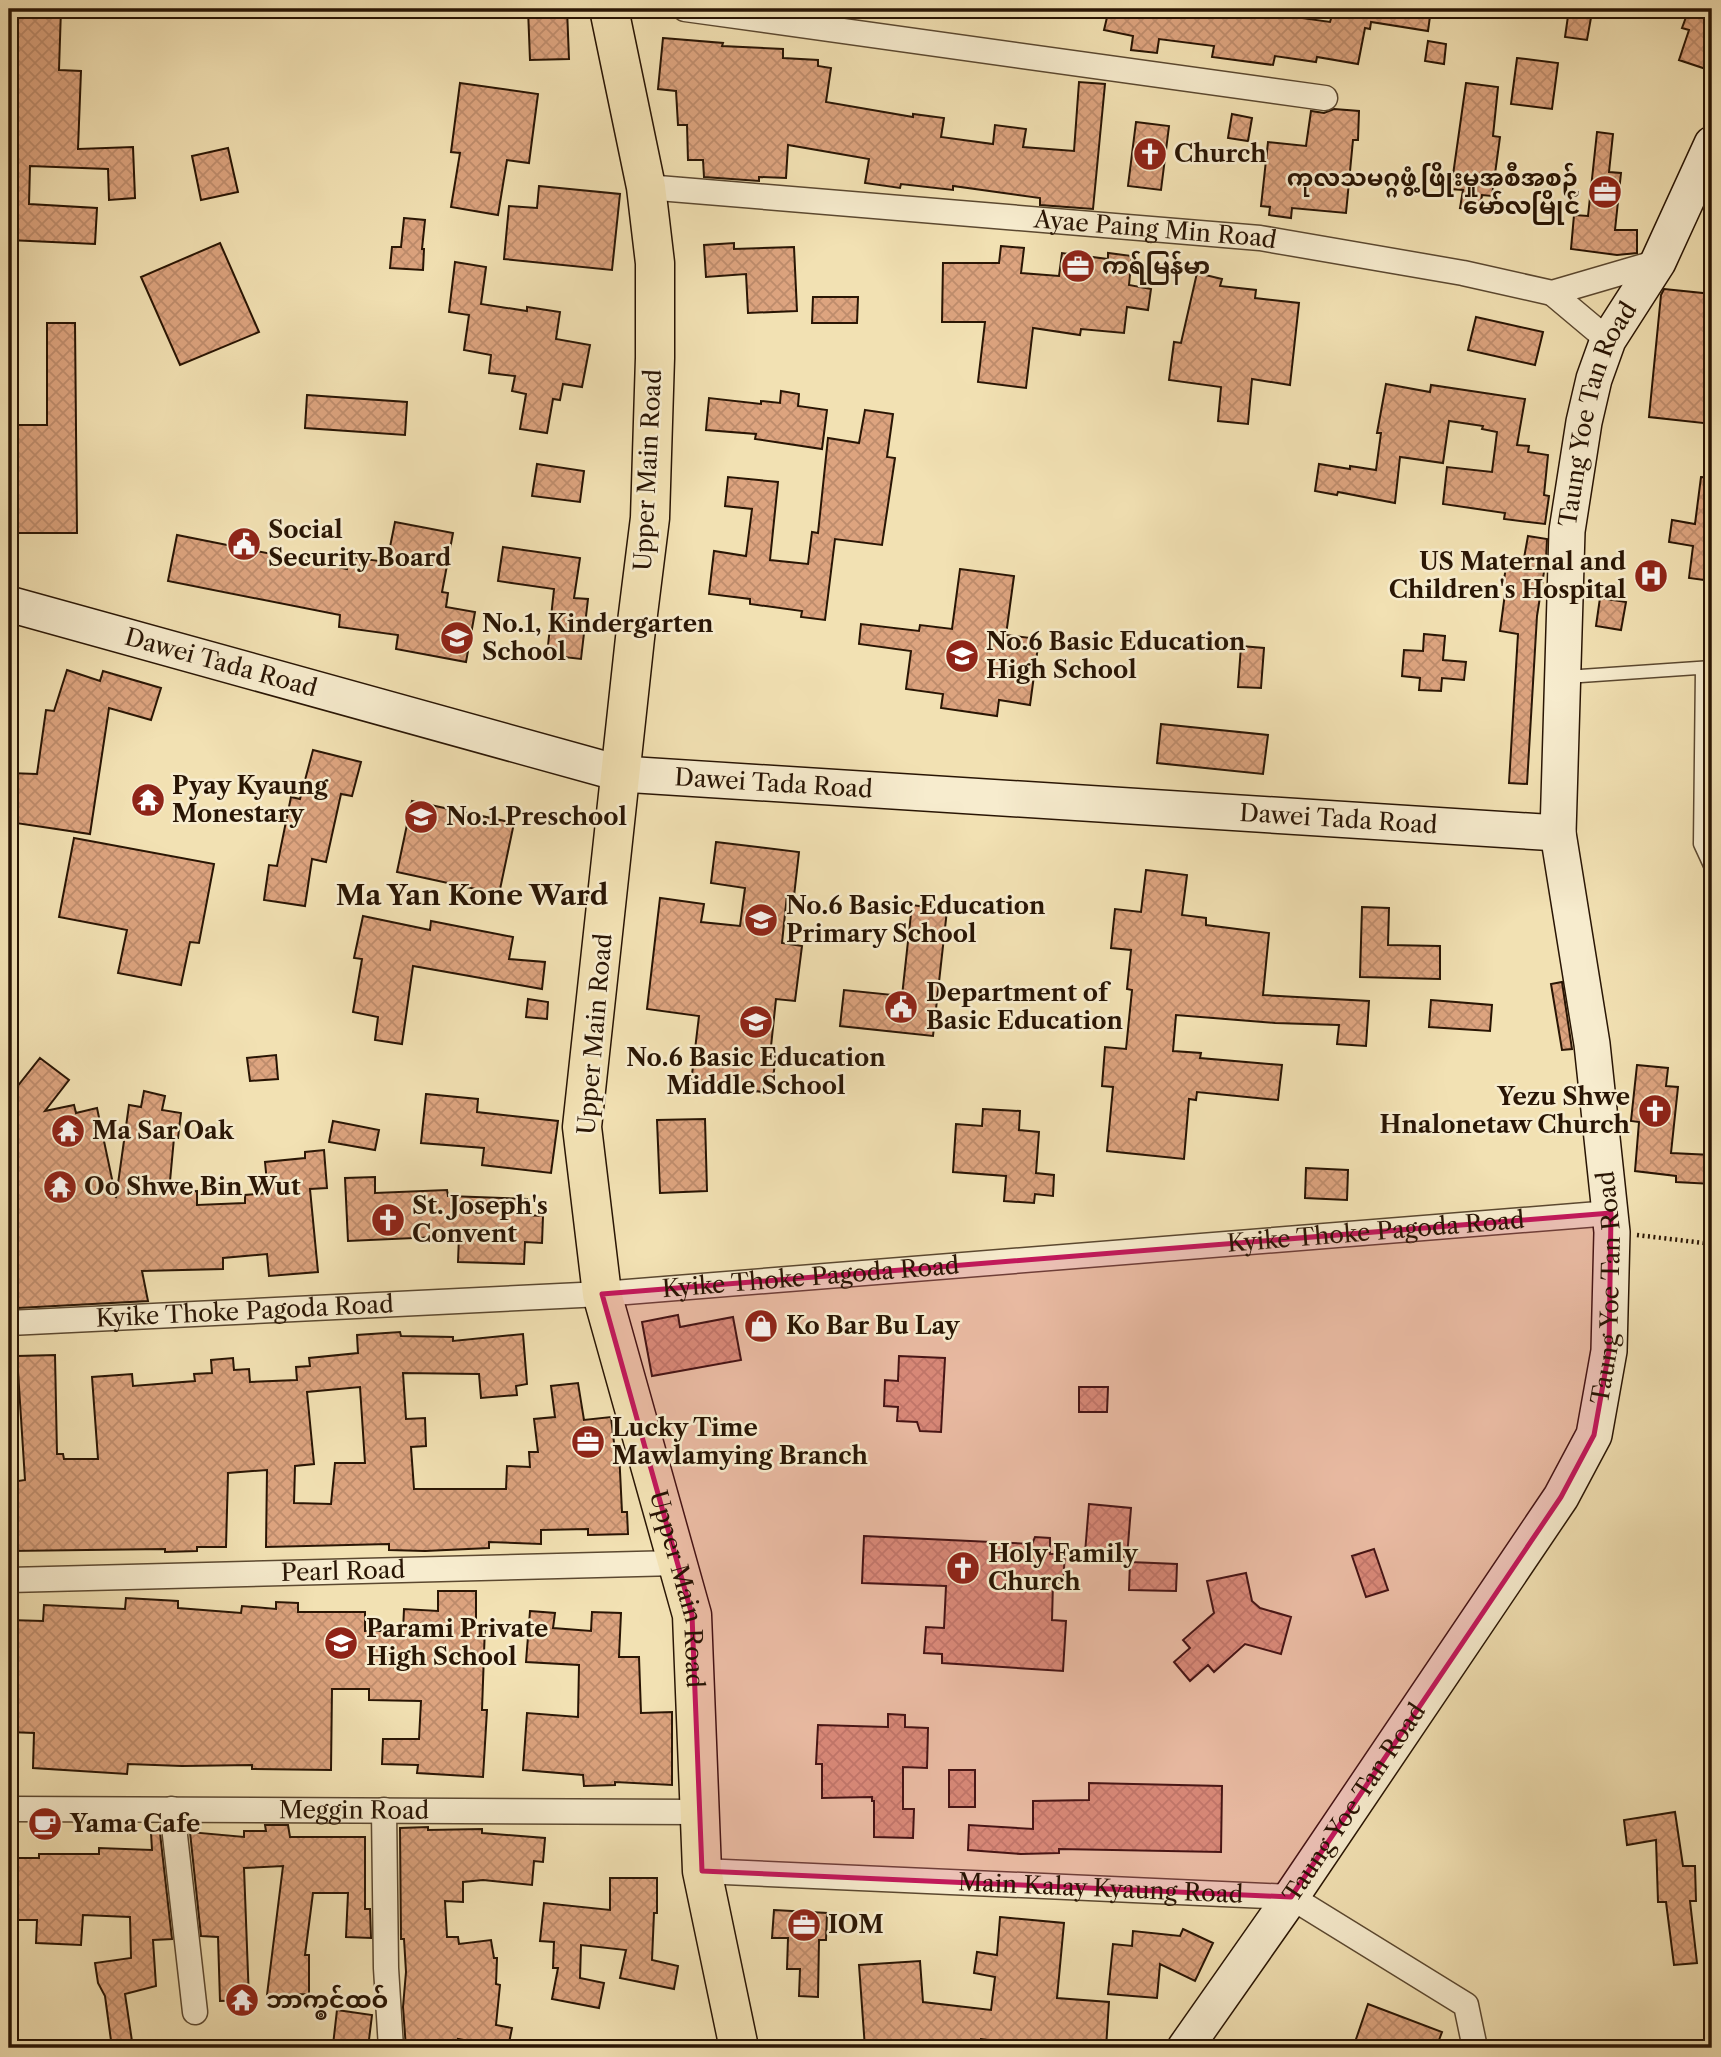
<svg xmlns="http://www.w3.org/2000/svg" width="1721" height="2057" viewBox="0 0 1721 2057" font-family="'Libre Caslon Text','Noto Sans Myanmar',serif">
	<defs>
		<pattern id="building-cross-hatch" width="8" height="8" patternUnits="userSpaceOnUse" patternTransform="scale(1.75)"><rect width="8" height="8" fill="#dda47f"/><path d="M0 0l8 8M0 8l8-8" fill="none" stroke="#be8c6c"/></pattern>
	</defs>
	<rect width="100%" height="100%" fill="#f2e1b3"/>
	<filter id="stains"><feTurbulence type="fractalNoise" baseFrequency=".00286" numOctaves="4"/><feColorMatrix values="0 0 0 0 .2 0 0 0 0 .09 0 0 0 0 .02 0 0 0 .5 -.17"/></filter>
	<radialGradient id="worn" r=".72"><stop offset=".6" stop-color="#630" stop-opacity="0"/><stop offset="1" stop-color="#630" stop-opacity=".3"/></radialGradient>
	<path fill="url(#building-cross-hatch)" stroke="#291504" stroke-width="2" fill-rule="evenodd" d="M17,9H61L59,70L81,71L78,149L133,147L135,198L109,200L108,169L30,166L29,204L97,208L95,244L9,240V68L16,69Z
		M528,9H567L569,59L530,60Z
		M1109,9H1263L1280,13V15L1330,22L1334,9H1431L1428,31L1371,22L1370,29L1365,28L1358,64L1317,57L1316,62L1275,56L1273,65L1212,57L1214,46L1159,39L1157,53L1131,50L1133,36L1104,30Z
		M1569,9L1592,12L1587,40L1565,37Z
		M1689,9H1712V71L1679,60L1689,30L1682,28Z
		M663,38L723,43L722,46L783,49V58L818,60V66L831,68L826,102L913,117V114L944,118L941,137L993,144L995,125L1026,129L1023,147L1074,151L1079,82L1105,84L1093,209L1040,205V198L953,186V190L901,184L900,188L865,183L869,159L788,145L786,178L759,177V181L704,177L703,160H688L687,125H678L676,91L658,89Z
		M1428,41L1446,44L1444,64L1425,61Z
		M1517,58L1558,63L1552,109L1511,104Z
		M460,83L538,94L529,163L507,160L498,215L451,207L460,153L451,152Z
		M1466,83L1498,87L1493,136L1500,137L1492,196L1482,195L1480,210L1460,208L1463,190L1451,189Z
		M1334,109L1359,111L1358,140H1353L1346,213L1292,208L1291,218L1269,215L1270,207L1261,206L1268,142L1306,146L1311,111L1324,113Z
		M1232,114L1252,118L1248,141L1228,138Z
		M1136,122L1169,126L1161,190L1128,186Z
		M1597,132L1613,134L1609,172L1621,173L1615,230H1637V253L1617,255L1571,249L1574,215L1588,216Z
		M228,148L238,192L201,200L192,156Z
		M539,186L620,194L612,270L504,259L509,206L537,208Z
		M404,218L425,220L422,249H424L423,270L390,268L392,247H401Z
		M220,243L259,332L180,365L141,277Z
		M734,243V249L794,247L797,311L748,313L746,274L706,277L704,245Z
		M1001,246L1024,248L1021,273L1059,276L1062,253L1108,259V253L1132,256L1129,285L1151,289L1148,310L1127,307L1124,333L1081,329L1080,335L1033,328L1026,388L978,382L985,322H942L943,263H999Z
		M455,262L486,267L481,304L527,311V307L560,312L556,339L590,345L582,387L563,384L560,400L553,399L547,433L520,429L526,394L512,391L515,376L489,373L491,355L464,350L469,315L449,312Z
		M1197,273L1222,279L1220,286L1256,290L1255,298L1299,303L1290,385L1252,379L1248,424L1218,421L1221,387L1169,380L1174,342L1181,343Z
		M1664,289L1712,294V424L1649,417L1661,295Z
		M813,297H858L857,323H812Z
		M1476,317L1543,332L1535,365L1468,350Z
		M47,323H75L77,533H9V425H47Z
		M1386,384L1430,392L1431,385L1525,399L1517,445L1529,446L1528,452L1548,455L1544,495L1549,496L1545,524L1504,519L1505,513L1443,504L1447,467L1492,472L1497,432L1482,429L1483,426L1449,421L1443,463L1400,457L1395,503L1338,492L1337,495L1315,491L1319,464L1350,469V466L1376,470L1381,433H1377Z
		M781,391L799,394L798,406L827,410L822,449L755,439L756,434L706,430L709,398L761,404V401L780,403Z
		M307,395L407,402L405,435L305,428Z
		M865,410L893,414L887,457L895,458L882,545L835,539L825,620L801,617L802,611L750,604V599L709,594L714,551L746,556L752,509L725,506L728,477L778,482L770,560L808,564L812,532L818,533L828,438L859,443Z
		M537,464L584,471L580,502L532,496Z
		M1701,477L1712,478V581L1689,578L1693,546L1669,542L1672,520L1695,524Z
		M395,522L453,533L442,592L448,593L446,607L475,612L466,662L396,649L398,635L339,627L340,615L168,581L177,535L347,569L348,557L387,562Z
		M1528,536L1547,539L1546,559L1537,616L1527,784L1509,783L1518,634L1500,631L1506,586H1503L1506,567L1522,569Z
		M503,547L580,558L574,598L588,599L581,659L547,655L554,589L498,581Z
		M960,569L1014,576L1006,635L1039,639L1030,705L999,700L997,716L941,708L943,694L906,689L911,651L859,644L861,624L919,631L920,625L952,629Z
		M1600,598L1626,602L1621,630L1596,626Z
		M1424,634L1445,636L1443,660L1466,662L1464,680L1442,678L1441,691L1419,690L1420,678L1402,676L1404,650L1423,651Z
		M1241,646L1264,648L1261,688L1238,687Z
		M67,670L100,681L103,671L161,688L151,720L109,708L90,834L9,822V773L37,774L46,710L54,711Z
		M1161,724L1268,735L1263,774L1157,763Z
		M313,750L361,762L352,796L341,794L326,862L312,859L305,906L264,900L269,865L277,866L291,797L300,799Z
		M412,801L514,823L499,894L397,872Z
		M74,838L214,864L199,943L190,942L181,985L118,973L127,930L59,917Z
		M716,842L799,852L794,896L787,895L782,943L802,946L795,1001L776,999L770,1056H776L771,1093L691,1083L699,1016L647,1009L660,898L704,904L701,922L740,926L745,888L711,883Z
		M1146,870L1187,875L1182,915L1206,918V925L1269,933L1263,995L1369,1001L1366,1046L1337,1044L1339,1025L1275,1023L1176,1015L1173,1051L1201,1053L1200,1058L1282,1065L1278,1100L1197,1092L1196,1100L1189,1099L1184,1159L1107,1151L1113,1087L1102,1086L1105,1047L1126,1049L1132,990L1127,989L1131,950L1111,948L1115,909L1141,912Z
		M912,905L947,910L933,1036L840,1026L844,990L902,996Z
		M1362,907L1389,908L1388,945L1440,946V979L1360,977Z
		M363,916L430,930L431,921L513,937L509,959L545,962L542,989L413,966L402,1044L375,1040L378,1017L353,1012L362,959L354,958Z
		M1562,982L1572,1049L1562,1050L1551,984Z
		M528,999L548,1002L547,1019L526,1017Z
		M1431,1000L1492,1005L1490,1031L1429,1027Z
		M276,1055L278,1079L250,1081L247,1058Z
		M40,1058L69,1080L45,1111L74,1105L76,1113L97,1108L116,1198L129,1105L141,1107L144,1091L165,1096L162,1110L181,1113L178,1138H174L169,1192L197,1191V1205L245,1203V1195L268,1193L265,1162L305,1158V1152L324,1150L327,1188L310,1189L318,1272L269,1276L267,1254L223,1258V1269L142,1271L148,1301L18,1308L17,1304L9,1305V1097Z
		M1637,1065L1668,1068L1666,1086L1678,1087L1671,1153L1712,1155V1184L1676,1182V1176L1635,1171L1639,1122L1631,1121Z
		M426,1094L478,1099L477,1112L558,1121L551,1173L482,1165L484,1148L421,1143Z
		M983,1109L1020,1111L1019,1130L1039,1132L1036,1173L1054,1175L1053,1196L1035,1194L1034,1203L1004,1201L1006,1176L953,1172L956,1124L982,1126Z
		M705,1119L707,1191L660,1193L657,1120Z
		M333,1121L379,1130L375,1150L329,1142Z
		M1306,1168L1348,1170L1347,1200L1305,1198Z
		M375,1177V1193L447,1190L448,1196L527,1199L526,1215L543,1216L542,1243L525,1242L524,1264L458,1262L459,1236L348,1241L345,1178Z
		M678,1315L680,1327L733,1317L741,1360L652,1376L642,1322Z
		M400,1332L401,1336L453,1337V1341L523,1334L527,1384L516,1386L517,1395L481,1398L479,1374L403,1373L406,1419L425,1418L426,1446L411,1447L414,1489H506L507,1466L530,1467L529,1452H538L534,1419L555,1417L551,1386L578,1383L584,1420L611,1417L615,1451H619L622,1512H627L628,1534L588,1535V1529L541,1530V1544L489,1542V1548L425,1551L389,1550V1544L266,1547L267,1470L228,1473L226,1547H197V1551L165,1552V1549L9,1551V1485H18V1481L25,1480L17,1356L55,1355L57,1454H63L64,1459H98L92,1377L132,1374L133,1386L195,1381L194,1374L212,1373L211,1360L233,1358L234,1370L249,1369L250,1382L297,1380L296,1367L310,1366L309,1358L358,1353L357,1335ZM360,1387L365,1463H335L331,1504L294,1503L295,1466L314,1464L307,1392Z
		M899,1356L945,1358L941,1432L920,1431L917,1422L897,1421L898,1407L884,1406L885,1380L898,1381Z
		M1079,1387H1108L1107,1412H1079Z
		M1089,1504L1131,1508L1127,1557L1085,1553Z
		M864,1536L1032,1544L1035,1537L1050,1538V1554H1065L1063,1583H1053L1052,1620L1066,1621L1063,1671L942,1663V1654L924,1653L926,1627L944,1628L946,1586L862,1583Z
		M1374,1549L1388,1590L1366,1597L1352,1556Z
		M1130,1562L1177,1564L1176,1591L1129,1590Z
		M1246,1573L1252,1601L1260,1608L1291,1617L1281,1654L1245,1644L1214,1672L1208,1665L1190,1681L1174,1662L1190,1648L1183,1640L1214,1613L1207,1581Z
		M438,1591H476V1626H485L482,1710H487L483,1777L417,1773L418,1765L382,1764L383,1739H419L421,1701L369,1700V1689H332L331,1770L252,1769V1765L182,1766L128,1764L127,1774L33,1768L34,1733L9,1732V1620L43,1621L44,1605L125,1609L126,1598L178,1601V1608L241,1613L242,1606L276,1609V1602L298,1603V1612H365V1631H403L404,1609L438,1611Z
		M530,1611L555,1613L553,1628L591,1631L592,1612L621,1613L619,1657H639L641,1713L672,1712V1785L615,1782V1785L584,1786L583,1775L523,1770L527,1713L578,1717L579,1665L526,1662Z
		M888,1714L905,1715V1727L928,1728L927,1768L903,1767V1809H914L913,1838L874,1837V1801H872V1797L822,1798V1764H816L818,1725L888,1727Z
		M949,1770H975V1807H949Z
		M1089,1783L1222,1786L1221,1852L1059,1849V1853L1021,1854L968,1850L969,1825L1033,1829V1801L1089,1800Z
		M1675,1812L1683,1866H1695L1696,1901H1690L1697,1963L1674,1965L1666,1902H1658L1656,1840L1627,1845L1624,1820Z
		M265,1825H288L290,1837H365V1909H370L371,1938L346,1937L348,1893H313L305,1955H309V1994L267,1995L283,1866L244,1868L249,2000L220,2001L218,1937L201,1936L190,1832L244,1837V1831H266Z
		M428,1827V1830L482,1829V1833L545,1838L543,1862L534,1861L532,1885L483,1880L463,1882V1902L445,1901L447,1937H458L459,1944L491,1940L494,1958H497L496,1984L500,1985L496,2025L512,2028L508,2048L458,2039V2048H406L403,2007L406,1972L404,1939H401L400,1828Z
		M151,1833H160L172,1939L153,1940L156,1986L125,1994L133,2048H112L105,1996L98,1983L95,1963L131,1958L130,1917L83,1915L81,1945L36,1943L37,1920H9V1858H39V1854H99V1848L152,1850Z
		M610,1878H657V1913H654L652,1960L678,1966L674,1989L620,1978L626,1950L581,1945L580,1978L604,1983L599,2008L552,1999L558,1968H553L554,1942L540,1941L544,1903L610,1910Z
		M774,1910L827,1913L826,1940H819L818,1997L799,1996L800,1969H787L788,1938H772Z
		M1000,1917L1064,1923L1057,1998L1109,2002L1106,2048L1050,2045V2048L981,2039L980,2048L926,2041V2045L865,2048L859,1965L920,1961L923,2002L991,2010L995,1977L974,1973L977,1952L997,1955Z
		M1183,1929L1213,1943L1195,1981L1160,1964L1157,1998L1108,1994L1113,1944L1132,1946L1133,1931L1180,1936Z
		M1368,2004L1442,2032L1436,2048H1353Z
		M337,2010L372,2015L368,2048L333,2045Z"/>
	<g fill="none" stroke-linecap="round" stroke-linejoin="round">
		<g stroke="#5b4830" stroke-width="15">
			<path id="lane" d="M1702,669L1700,844L1712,870
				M1566,677L1712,667"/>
		</g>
		<g stroke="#5b4830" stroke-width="27">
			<g id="street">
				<path d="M685,9L1325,98"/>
				<path id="s1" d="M646,187L1260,238L1463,273L1552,293L1658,262"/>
				<path d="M1552,293L1608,340"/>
				<path id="s2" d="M9,1323L602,1294L1611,1213"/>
				<path id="s3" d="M9,1580L677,1563"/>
				<path id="s4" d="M9,1809L700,1812"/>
				<path d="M172,1809L195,2012"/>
				<path d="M384,1810L386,1968L391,2048"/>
				<path id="s5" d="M702,1871L1291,1897L1466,2005L1475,2048"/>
			</g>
		</g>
		<g stroke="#291504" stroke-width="38">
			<g id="secondary">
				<path id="s6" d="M9,604L622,774L1558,833"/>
				<path id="s7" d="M1185,2048L1291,1897L1561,1497L1594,1435L1609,1351L1612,1232L1592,1044L1558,833L1567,531L1584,422L1594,379L1608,340L1658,262L1712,144"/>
			</g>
		</g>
		<g stroke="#291504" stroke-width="41">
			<g id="primary">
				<path id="s8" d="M609,9L646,187L655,263V358L650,518L635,638L582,1127L602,1294L692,1615L702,1871L739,2048"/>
			</g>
		</g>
		<path stroke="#291504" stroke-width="4.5" stroke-dasharray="2 3.5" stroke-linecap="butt" d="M1637,1235L1712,1244"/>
		<use href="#lane" stroke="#f7ecce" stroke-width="12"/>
		<use href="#street" stroke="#f7ecce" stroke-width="24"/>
		<use href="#secondary" stroke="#f7ecce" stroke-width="35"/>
		<use href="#primary" stroke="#f2e1b3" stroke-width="38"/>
	</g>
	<path fill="#c2185b" fill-opacity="0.2" stroke="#c2185b" stroke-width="5" stroke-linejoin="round" d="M1611,1213L1609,1351L1594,1435L1561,1497L1291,1897L702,1871L692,1615L602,1294Z"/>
	<defs>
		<g id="church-disc" transform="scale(1.75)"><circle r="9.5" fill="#8f2418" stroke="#f7ecce"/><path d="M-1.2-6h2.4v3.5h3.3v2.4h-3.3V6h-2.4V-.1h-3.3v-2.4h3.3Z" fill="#fff"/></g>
		<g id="office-disc" transform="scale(1.75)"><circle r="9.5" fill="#8f2418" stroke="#f7ecce"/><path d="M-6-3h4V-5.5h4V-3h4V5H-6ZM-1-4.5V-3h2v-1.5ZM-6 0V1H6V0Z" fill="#fff"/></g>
		<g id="civic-disc" transform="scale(1.75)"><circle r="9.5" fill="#8f2418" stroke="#f7ecce"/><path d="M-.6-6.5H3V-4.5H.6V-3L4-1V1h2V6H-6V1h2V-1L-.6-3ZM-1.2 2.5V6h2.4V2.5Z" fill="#fff"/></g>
		<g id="hospital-disc" transform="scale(1.75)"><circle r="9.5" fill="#8f2418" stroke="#f7ecce"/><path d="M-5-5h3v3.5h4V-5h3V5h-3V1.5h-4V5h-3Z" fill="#fff"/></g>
		<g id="school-disc" transform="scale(1.75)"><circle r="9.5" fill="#8f2418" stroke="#f7ecce"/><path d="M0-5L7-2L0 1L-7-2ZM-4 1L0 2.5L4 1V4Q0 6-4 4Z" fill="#fff"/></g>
		<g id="temple-disc" transform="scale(1.75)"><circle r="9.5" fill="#8f2418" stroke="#f7ecce"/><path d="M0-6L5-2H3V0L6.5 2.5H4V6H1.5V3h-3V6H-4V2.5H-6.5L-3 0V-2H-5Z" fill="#fff"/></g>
		<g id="shop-disc" transform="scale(1.75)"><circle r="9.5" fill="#8f2418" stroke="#f7ecce"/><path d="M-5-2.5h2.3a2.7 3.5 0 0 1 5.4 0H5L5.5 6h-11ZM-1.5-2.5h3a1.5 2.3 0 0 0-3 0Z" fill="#fff"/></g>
		<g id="cafe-disc" transform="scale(1.75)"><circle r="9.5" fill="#8f2418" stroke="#f7ecce"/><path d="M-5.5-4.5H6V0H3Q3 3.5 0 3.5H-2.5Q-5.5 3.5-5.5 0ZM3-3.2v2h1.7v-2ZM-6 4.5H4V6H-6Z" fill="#fff"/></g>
	</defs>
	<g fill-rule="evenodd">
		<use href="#church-disc" x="1150" y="154"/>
		<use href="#office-disc" x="1605" y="192"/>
		<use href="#office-disc" x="1078" y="266"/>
		<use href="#civic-disc" x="244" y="544"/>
		<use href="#hospital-disc" x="1651" y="576"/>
		<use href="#school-disc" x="457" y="638"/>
		<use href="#school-disc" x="962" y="656"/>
		<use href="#temple-disc" x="148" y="800"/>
		<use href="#school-disc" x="421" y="817"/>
		<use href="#school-disc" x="761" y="920"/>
		<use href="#civic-disc" x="901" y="1007"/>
		<use href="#school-disc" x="756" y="1022"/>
		<use href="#church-disc" x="1655" y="1111"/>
		<use href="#temple-disc" x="68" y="1131"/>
		<use href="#temple-disc" x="60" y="1187"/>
		<use href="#church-disc" x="388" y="1220"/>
		<use href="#shop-disc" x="761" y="1326"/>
		<use href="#office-disc" x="588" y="1442"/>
		<use href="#church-disc" x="963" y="1568"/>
		<use href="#school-disc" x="341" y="1643"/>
		<use href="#cafe-disc" x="45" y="1824"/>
		<use href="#office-disc" x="804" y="1925"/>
		<use href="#temple-disc" x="242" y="2000"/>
	</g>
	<g text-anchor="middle" stroke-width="5" stroke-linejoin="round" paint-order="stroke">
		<g font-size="24" font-weight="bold" fill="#291504" stroke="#f7ecce" text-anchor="start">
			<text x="1174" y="162">Church</text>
			<text x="1580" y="186" text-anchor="end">ကုလသမဂ္ဂဖွံ့ဖြိုးမှုအစီအစဉ်<tspan x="1580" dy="28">မော်လမြိုင်</tspan></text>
			<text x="1102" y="274">ကရ်မြန်မာ</text>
			<text x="268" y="538">Social<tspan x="268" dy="28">Security Board</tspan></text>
			<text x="1626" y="570" text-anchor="end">US Maternal and<tspan x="1626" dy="28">Children's Hospital</tspan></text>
			<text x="482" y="632">No.1, Kindergarten<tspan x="482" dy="28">School</tspan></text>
			<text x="986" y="650">No.6 Basic Education<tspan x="986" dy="28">High School</tspan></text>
			<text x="172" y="794">Pyay Kyaung<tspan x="172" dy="28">Monestary</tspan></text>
			<text x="446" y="825">No.1 Preschool</text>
			<text x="786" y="914">No.6 Basic Education<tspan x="786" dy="28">Primary School</tspan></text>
			<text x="926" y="1001">Department of<tspan x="926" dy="28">Basic Education</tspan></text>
			<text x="756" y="1066" text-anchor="middle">No.6 Basic Education<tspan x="756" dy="28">Middle School</tspan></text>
			<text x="1630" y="1105" text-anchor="end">Yezu Shwe<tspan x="1630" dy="28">Hnalonetaw Church</tspan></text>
			<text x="92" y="1139">Ma Sar Oak</text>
			<text x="84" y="1195">Oo Shwe Bin Wut</text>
			<text x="412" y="1214">St. Joseph's<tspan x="412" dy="28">Convent</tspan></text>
			<text x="786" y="1334">Ko Bar Bu Lay</text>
			<text x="612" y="1436">Lucky Time<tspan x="612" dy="28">Mawlamying Branch</tspan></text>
			<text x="988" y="1562">Holy Family<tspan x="988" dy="28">Church</tspan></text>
			<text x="366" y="1637">Parami Private<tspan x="366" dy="28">High School</tspan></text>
			<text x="70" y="1832">Yama Cafe</text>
			<text x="828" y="1933">IOM</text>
			<text x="266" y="2008">ဘာက္ၜၚ်ထဝ်</text>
		</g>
		<g font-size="24" fill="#291504" stroke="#f7ecce">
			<text dy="8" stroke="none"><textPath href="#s1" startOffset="511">Ayae Paing Min Road</textPath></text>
			<text dy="8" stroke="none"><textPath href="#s7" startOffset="1768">Taung Yoe Tan Road</textPath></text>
			<text transform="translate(648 470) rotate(-87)" y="8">Upper Main Road</text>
			<text dy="8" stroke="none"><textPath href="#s6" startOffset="220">Dawei Tada Road</textPath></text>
			<text dy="8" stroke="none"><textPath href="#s6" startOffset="788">Dawei Tada Road</textPath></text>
			<text dy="8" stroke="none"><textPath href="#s6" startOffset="1354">Dawei Tada Road</textPath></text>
			<text transform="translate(595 1034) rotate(-85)" y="8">Upper Main Road</text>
			<text dy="8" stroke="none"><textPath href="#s2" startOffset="1370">Kyike Thoke Pagoda Road</textPath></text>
			<text dy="8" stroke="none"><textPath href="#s2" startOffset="803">Kyike Thoke Pagoda Road</textPath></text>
			<text dy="8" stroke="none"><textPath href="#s7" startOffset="886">Taung Yoe Tan Road</textPath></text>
			<text dy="8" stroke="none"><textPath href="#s2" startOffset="236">Kyike Thoke Pagoda Road</textPath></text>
			<text dy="8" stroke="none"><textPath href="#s3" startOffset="334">Pearl Road</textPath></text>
			<text dy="8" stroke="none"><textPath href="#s8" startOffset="1600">Upper Main Road</textPath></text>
			<text dy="8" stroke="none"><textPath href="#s7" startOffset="298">Taung Yoe Tan Road</textPath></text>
			<text dy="8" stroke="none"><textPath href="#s4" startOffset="345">Meggin Road</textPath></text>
			<text dy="8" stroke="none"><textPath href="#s5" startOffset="399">Main Kalay Kyaung Road</textPath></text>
		</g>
		<g font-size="28" font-weight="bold" fill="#291504" stroke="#f7ecce">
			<text x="472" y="905">Ma Yan Kone Ward</text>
		</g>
	</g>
	<rect width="1721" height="2057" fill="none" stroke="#f2e1b3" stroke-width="35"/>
	<rect x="10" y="10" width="1700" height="2036" fill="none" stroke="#291504" stroke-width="3.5"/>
	<rect x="18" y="18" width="1686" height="2022" fill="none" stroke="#291504" stroke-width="2"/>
	<rect width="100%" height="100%" filter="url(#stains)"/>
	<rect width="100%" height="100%" fill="url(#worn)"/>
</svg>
